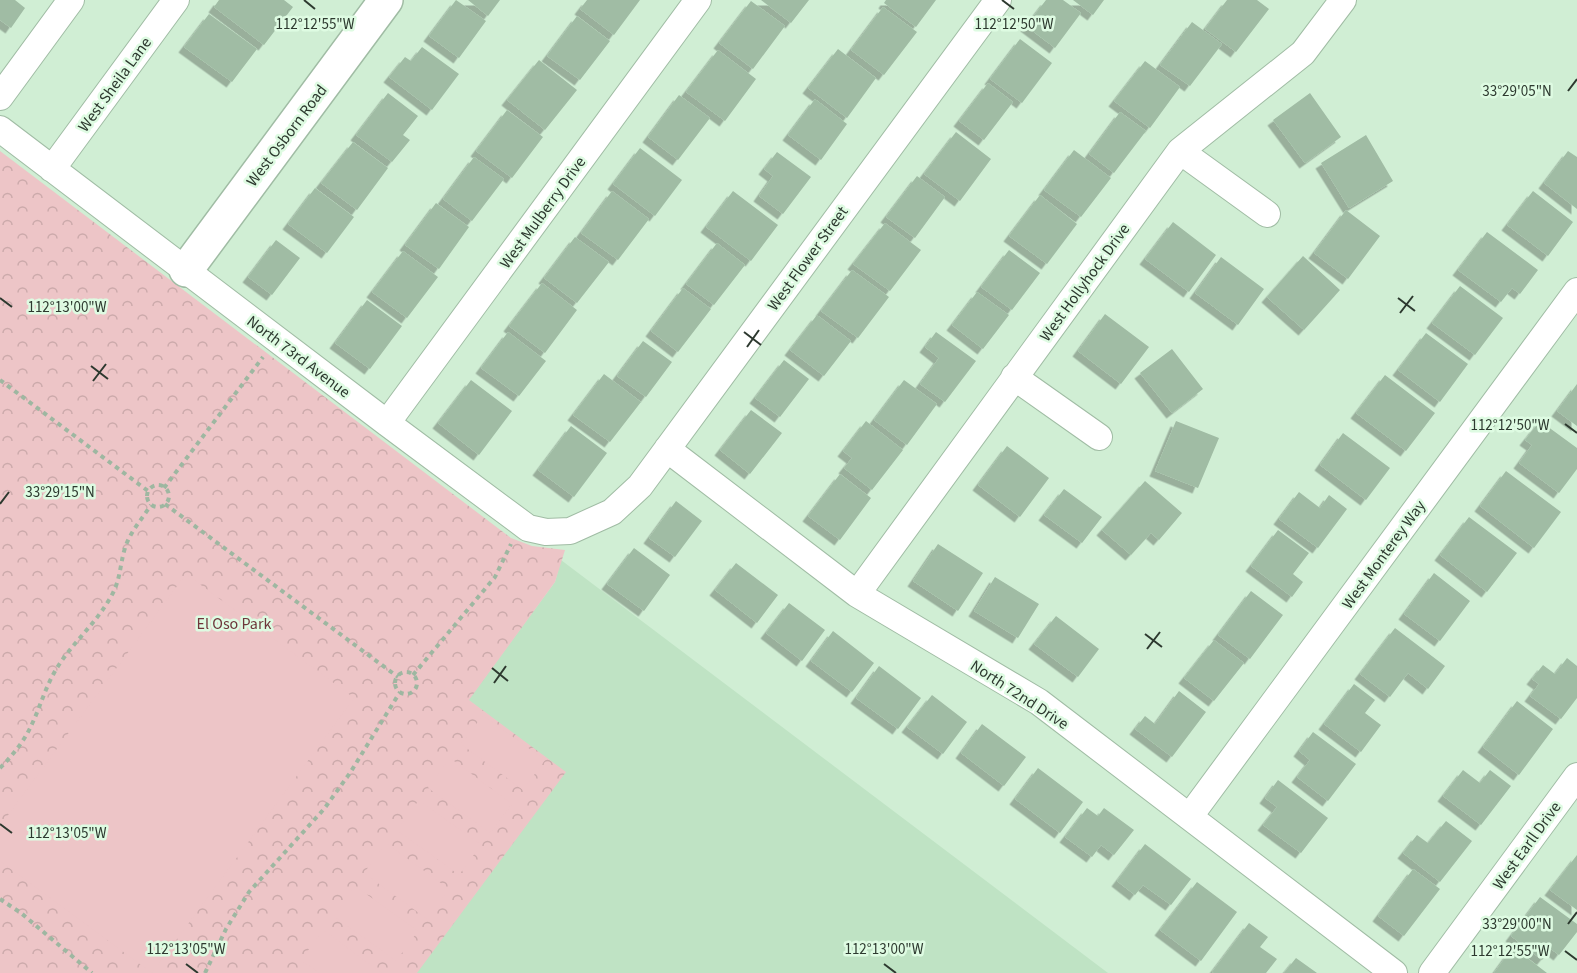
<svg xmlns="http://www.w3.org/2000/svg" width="1577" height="973" viewBox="0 0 1577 973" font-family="'Source Sans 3',sans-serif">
	<defs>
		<pattern id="park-crowns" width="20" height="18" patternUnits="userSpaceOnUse" patternTransform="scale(1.5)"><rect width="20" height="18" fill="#edc5c7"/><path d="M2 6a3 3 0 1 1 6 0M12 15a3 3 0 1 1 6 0" fill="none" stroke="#ccaaab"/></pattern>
		<filter id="shadow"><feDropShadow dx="-5.5" dy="5.5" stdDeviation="0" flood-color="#0004"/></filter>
	</defs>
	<rect width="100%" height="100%" fill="#d0eed4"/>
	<path fill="#bfe3c4" d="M561,560L1108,973H267L555,582Z"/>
	<path fill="url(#park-crowns)" d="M0,151L511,538L532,546L565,550L555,582L469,700L566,772L417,973H0Z"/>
	<path fill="#edc5c7" d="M186,574L354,698L152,973L0,861V826Z
		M483,715L545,760L523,790L461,744Z
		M450,758L512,804L490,833L428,788Z
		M419,800L481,845L459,875L397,830Z
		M386,843L449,889L427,919L364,873Z
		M355,886L418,931L396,961L334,916Z
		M323,930L382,973H319L301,960Z"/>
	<path fill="#a0bca4" filter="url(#shadow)" d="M0,0H15L25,8L11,28L0,20Z
		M219,0H284L293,7L264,45L214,7Z
		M456,0L486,21L459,58L429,36Z
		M468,0H500L488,16Z
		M587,0H640L614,35L580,9Z
		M761,0H809L791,23Z
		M886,0H936L916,27L884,3Z
		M1046,0H1063L1081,13L1055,48L1026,26Z
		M1073,0H1104L1093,15Z
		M1227,0H1257L1269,9L1236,52L1205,29Z
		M751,1L785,26L753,69L719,43Z
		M883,7L917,32L884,75L851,50Z
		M209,14L257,49L232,82L184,47Z
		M577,16L610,41L580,80L547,56Z
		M1192,22L1222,44L1190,86L1160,65Z
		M1020,39L1052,63L1022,103L990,79Z
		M422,47L459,74L432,110L389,77L405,57L411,61Z
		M838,49L876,78L847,118L808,88Z
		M718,50L756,79L725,121L686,92Z
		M539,60L577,90L545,130L507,100Z
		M1145,61L1180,87L1150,128L1114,101Z
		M988,83L1013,102L984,140L959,121Z
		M388,93L418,116L403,135L410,140L392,162L356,135Z
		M1310,93L1341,137L1305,163L1273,120Z
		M679,95L710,118L678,160L648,137Z
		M815,99L847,124L821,160L788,135Z
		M507,110L543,137L512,178L476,151Z
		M1120,112L1146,131L1114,173L1089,154Z
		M956,132L991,159L960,201L924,174Z
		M1366,135L1393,181L1349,208L1321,163Z
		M353,142L388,168L357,210L321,183Z
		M640,148L682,180L655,216L613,184Z
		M1074,150L1111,178L1081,217L1044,190Z
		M1568,151L1577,157V209L1544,183Z
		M777,152L811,177L783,214L759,196L773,176L764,169Z
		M474,157L504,179L472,221L443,199Z
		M917,176L945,197L915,238L886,217Z
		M315,188L354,217L327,253L288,224Z
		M612,191L649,219L618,260L581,233Z
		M733,191L778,225L751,261L706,227Z
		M1533,191L1573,222L1548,256L1507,225Z
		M1040,195L1077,224L1047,264L1009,236Z
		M436,203L469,227L439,269L405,245Z
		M1346,210L1380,236L1348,279L1314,253Z
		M1173,222L1216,255L1189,292L1145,259Z
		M885,223L921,250L890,291L853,264Z
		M1487,232L1538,270L1520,294L1512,288L1501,302L1458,270Z
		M575,237L609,262L577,303L544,278Z
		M276,240L300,258L272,295L248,277Z
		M717,243L745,265L714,305L686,284Z
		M1009,250L1040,273L1012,310L981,287Z
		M403,251L438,277L407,318L372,292Z
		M1303,256L1340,290L1304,330L1267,297Z
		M1221,257L1264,289L1238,325L1195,293Z
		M852,270L889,297L858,338L821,311Z
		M542,283L577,310L545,353L509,326Z
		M1460,286L1503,318L1475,355L1432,323Z
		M683,288L711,309L678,352L651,331Z
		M977,292L1009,315L983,349L952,325Z
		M367,300L402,326L370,369L335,343Z
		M1105,314L1149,347L1121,384L1078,351Z
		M817,315L851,341L824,376L790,350Z
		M508,332L546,361L519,396L481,368Z
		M936,332L976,361L945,402L920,384L939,358L925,347Z
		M1426,333L1468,364L1440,402L1398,370Z
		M643,341L672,362L646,397L617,376Z
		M1172,349L1203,389L1172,413L1140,373Z
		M784,360L809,379L780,417L755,398Z
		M604,374L641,402L610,442L573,415Z
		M1385,375L1435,413L1406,451L1356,413Z
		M471,380L512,411L479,455L438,423Z
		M904,380L937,404L907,445L874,420Z
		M1577,384V426L1557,411Z
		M751,410L782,433L750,474L720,450Z
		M866,421L903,450L872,490L844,468L852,458L843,451Z
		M1176,421L1219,438L1198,488L1155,471Z
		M1540,421L1577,448V469L1559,493L1519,463L1532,445L1525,440Z
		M571,426L607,453L574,497L538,470Z
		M1343,433L1390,468L1366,500L1320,465Z
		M1007,446L1049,478L1020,517L978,485Z
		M1506,471L1561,512L1534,548L1480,506Z
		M840,474L871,498L840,540L808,516Z
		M1145,481L1182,513L1159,540L1151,533L1131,555L1102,530Z
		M1064,489L1102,517L1082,543L1044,515Z
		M1299,492L1320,508L1329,495L1347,509L1318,548L1279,519Z
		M676,501L702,521L675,557L649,538Z
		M1469,517L1517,553L1487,592L1440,555Z
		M1278,530L1309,553L1293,574L1303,582L1292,597L1251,566Z
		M938,544L983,573L958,611L913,581Z
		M634,548L670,575L644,611L607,584Z
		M736,563L778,595L757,623L715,590Z
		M1434,573L1470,601L1440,641L1404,614Z
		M995,577L1039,604L1018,638L974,611Z
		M1251,591L1283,615L1250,659L1218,635Z
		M789,603L825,630L802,661L766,633Z
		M1056,616L1099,649L1078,677L1034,644Z
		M1395,628L1445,666L1428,689L1408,673L1390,697L1360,674Z
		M833,631L874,663L852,692L811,661Z
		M1214,640L1244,663L1214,701L1184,678Z
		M1567,658L1577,666V698L1561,719L1530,696L1539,684L1532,679L1543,665L1555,674Z
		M879,666L921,698L898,729L856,698Z
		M1354,684L1375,700L1365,713L1381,725L1361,752L1324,724Z
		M1179,691L1206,712L1172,757L1135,729L1145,716L1155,724Z
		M932,695L967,722L943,754L907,727Z
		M1517,701L1553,729L1519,775L1483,747Z
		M982,724L1026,757L1004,786L961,753Z
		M1313,732L1356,764L1328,801L1297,777L1310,760L1299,751Z
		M1038,768L1083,802L1060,833L1015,799Z
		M1463,770L1480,783L1490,770L1511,786L1481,825L1443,796Z
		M1278,780L1328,818L1301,853L1263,825L1277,807L1265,798Z
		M1087,808L1098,816L1104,808L1134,830L1114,855L1101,845L1092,857L1065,837Z
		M1446,821L1472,841L1440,882L1403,853L1417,835L1428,843Z
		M1145,844L1191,879L1171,905L1143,885L1135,895L1117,881Z
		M1577,855V910L1550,890Z
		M1413,869L1440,889L1404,936L1378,916Z
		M1197,882L1237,912L1201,961L1160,930Z
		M1540,897L1577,924V932L1559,955L1551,949L1542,960L1511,936Z
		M1249,923L1268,937L1260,947L1277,959L1266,973H1214L1212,972Z
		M1513,947L1547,973H1494Z
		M1296,958L1317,973H1284Z"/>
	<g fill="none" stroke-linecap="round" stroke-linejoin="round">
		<g stroke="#a0bca4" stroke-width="28">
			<path id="minor" d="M0,97L71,0
				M0,129L387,423L528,528L546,532L570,531L612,512L640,486L998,0
				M1180,151L1267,214
				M52,169L176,0
				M1014,377L1099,437
				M387,423L698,0
				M667,449L857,594L1039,702L1394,973
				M857,594L1180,151L1303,53L1343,0
				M1190,816L1577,291
				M1432,973L1577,776"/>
		</g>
		<g stroke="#a0bca4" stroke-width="36">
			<path id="tertiary" d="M186,270L386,0"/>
		</g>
		<path stroke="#9eb7a1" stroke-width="4" stroke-dasharray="4.5 4.5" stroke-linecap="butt" d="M0,380L148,491
			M147 496a11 11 0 1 1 22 0a11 11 0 1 1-22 0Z
			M164,488L263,357
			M165,504L398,677
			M395 683a11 11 0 1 1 22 0a11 11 0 1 1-22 0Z
			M413,675L495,577L511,544
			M0,768C13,755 25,740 32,724C40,707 45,689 54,673C69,646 93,627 109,600C121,581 119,568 125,548C130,532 142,519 151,505
			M0,899L21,913L92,973
			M205,973L226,929L249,892L324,809L350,773L400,692"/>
		<use href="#minor" stroke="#fff" stroke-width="26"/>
		<use href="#tertiary" stroke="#fff" stroke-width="33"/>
	</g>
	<path fill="none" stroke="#2d392f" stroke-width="2" d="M304,0L315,9M1002,0L1014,9M1568,91L1577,79M0,298L12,307M1398,298L1415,311M1400,313L1413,296M744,332L761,345M747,347L759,330M91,366L108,379M93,381L106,364M1565,424L1577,433M0,504L9,492M1145,634L1162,647M1147,649L1160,632M492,668L508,681M494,683L506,666M0,824L12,833M1568,924L1577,912M1565,951L1577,960M186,964L198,973M884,964L896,973"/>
	<g text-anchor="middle" stroke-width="5" stroke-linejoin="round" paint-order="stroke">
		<g font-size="16" fill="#2d392f" stroke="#defbe2">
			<text transform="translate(114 84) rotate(-54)" y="6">West Sheila Lane</text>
			<text transform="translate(286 135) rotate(-53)" y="6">West Osborn Road</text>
			<text transform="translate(542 212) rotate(-54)" y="6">West Mulberry Drive</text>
			<text transform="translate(807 258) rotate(-54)" y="6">West Flower Street</text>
			<text transform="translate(1084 282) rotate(-54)" y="6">West Hollyhock Drive</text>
			<text transform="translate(299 356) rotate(37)" y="6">North 73rd Avenue</text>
			<text transform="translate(1383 554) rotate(-54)" y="6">West Monterey Way</text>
			<text transform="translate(1020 694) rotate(33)" y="6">North 72nd Drive</text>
			<text transform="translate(1526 845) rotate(-54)" y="6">West Earll Drive</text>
		</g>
		<g font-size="16" fill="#6e353a" stroke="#defbe2">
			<text x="234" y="629">El Oso Park</text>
		</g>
	</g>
	<g font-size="15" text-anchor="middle" fill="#2d392f" stroke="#defbe2" stroke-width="5" stroke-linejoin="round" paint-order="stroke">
		<text x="315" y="29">112°12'55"W</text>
		<text x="1014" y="29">112°12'50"W</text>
		<text x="1517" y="96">33°29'05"N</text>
		<text x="67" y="312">112°13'00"W</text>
		<text x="1510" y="430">112°12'50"W</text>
		<text x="60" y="497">33°29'15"N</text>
		<text x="67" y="838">112°13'05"W</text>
		<text x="1517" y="929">33°29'00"N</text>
		<text x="186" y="954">112°13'05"W</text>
		<text x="884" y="954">112°13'00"W</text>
		<text x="1510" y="956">112°12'55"W</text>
	</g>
</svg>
